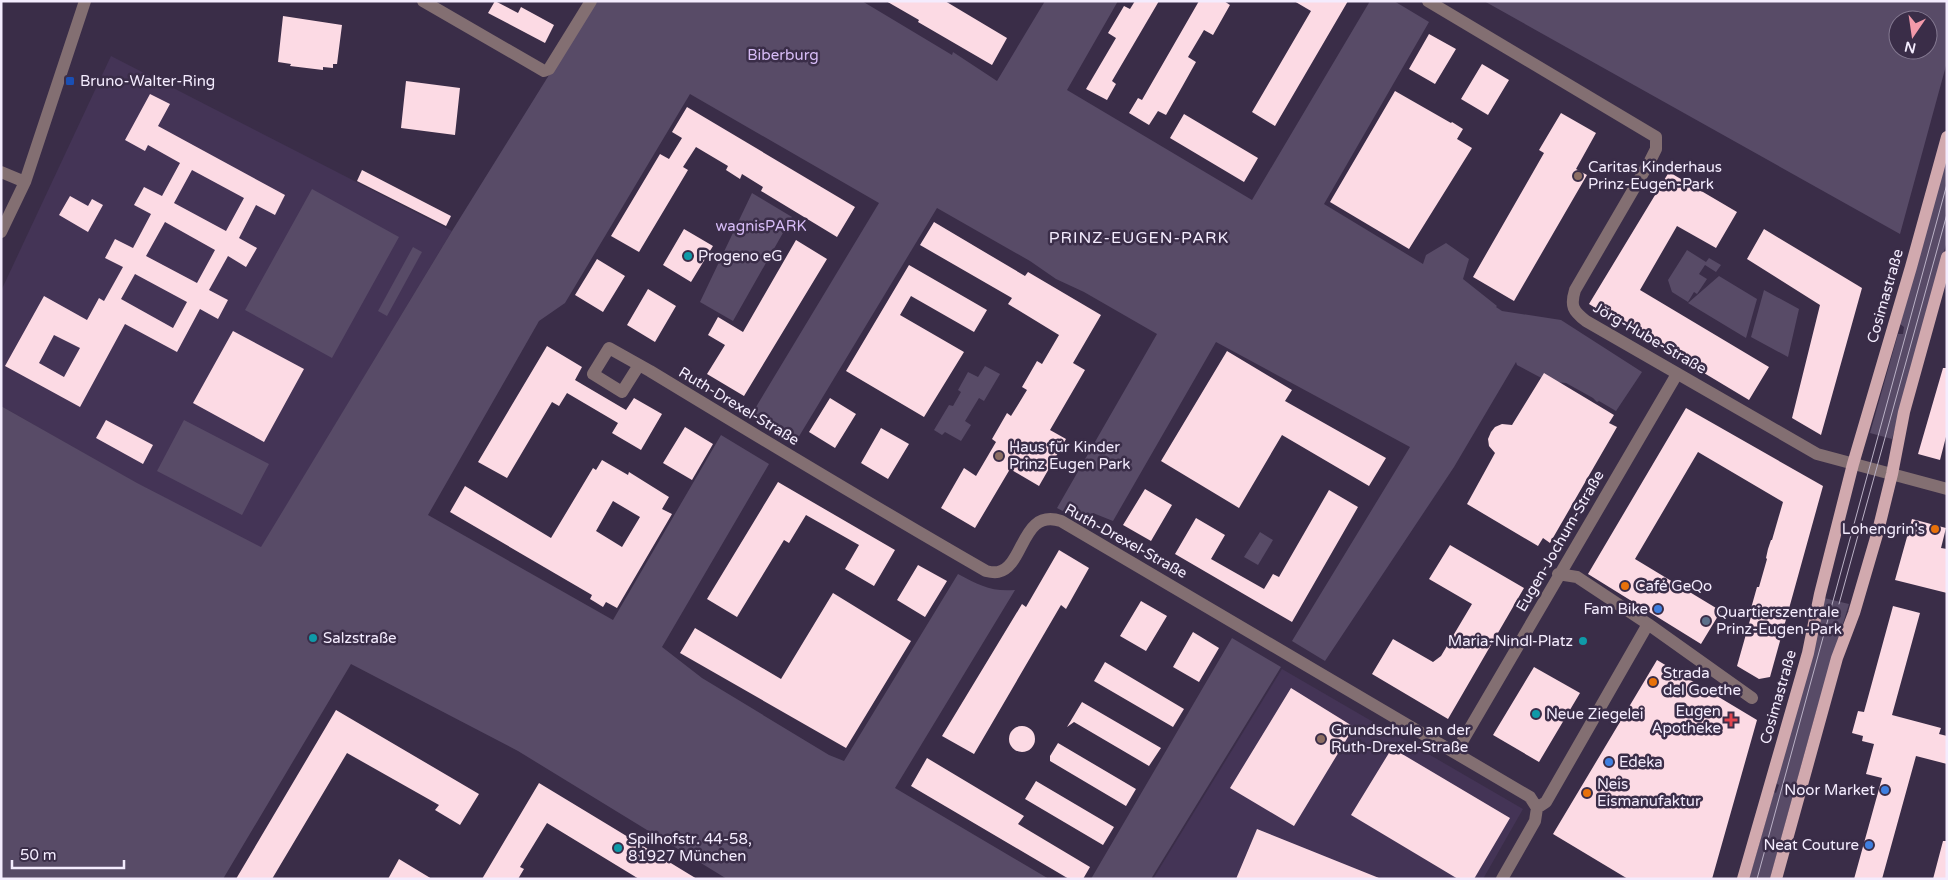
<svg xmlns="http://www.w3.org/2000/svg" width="1948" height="880" viewBox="0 0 1948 880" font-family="'Varela Round',sans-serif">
	<rect width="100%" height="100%" fill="#3a2d48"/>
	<path fill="#443456" d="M111,56L452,231L261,548L136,483L1,406V291Z
		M1282,669L1523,809L1483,879H1153Z"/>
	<path fill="#584b67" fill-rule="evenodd" d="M595,1H862L952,55L953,52L997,81L1045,1H1118L1067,90L1252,200L1370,1H1394L1429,22L1324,204L1423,264L1426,255L1446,243L1469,259L1463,279L1497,306L1496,307L1502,311L1561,320L1642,372L1616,411L1599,401L1597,402L1593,398L1566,383L1547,381L1517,365L1516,362L1454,467L1325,661L1292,641L1410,447L1216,342L1113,521L1093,513L1087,524L1057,508L1157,334L1084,292L1056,279L1030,261L937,208L798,438L753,412L879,203L690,94L565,303L539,321L428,515L613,620L721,435L769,464L662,647L702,678L829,755L844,761L958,574C979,585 991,592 1015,590L895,788L1049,879H727L518,751L351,664L223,879H1V406L137,483L261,547L452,231Z
		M1484,1H1947V62L1900,234ZM1898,20H1928V50H1898Z
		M1947,156V241L1892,439L1870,433L1898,334H1903L1904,327L1900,324Z
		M312,189L399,237L332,358L245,310Z
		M752,193L792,217L733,321L700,302Z
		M413,247L422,252L387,316L378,311Z
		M1687,250L1706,262L1709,258L1721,265L1716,272L1705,265L1699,274L1707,279L1697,294L1694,292L1688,302L1672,292L1668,280Z
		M1719,276L1757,299L1746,338L1688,303Z
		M1764,290L1799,309L1788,357L1751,337Z
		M985,366L1000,374L984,401L979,398L965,421L971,425L961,441L945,432L942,435L934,430L949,405L953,406L961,392L958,390L968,372L978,377Z
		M184,420L269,464L242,515L157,471Z
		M1260,532L1273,540L1258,565L1244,557Z
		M1824,598L1849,604L1814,719L1770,879H1749L1774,792L1776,793L1779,785L1776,783Z
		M1232,638L1281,667L1151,879H1091Z"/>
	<path fill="#fcdae4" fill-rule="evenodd" d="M495,1L518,13L521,7L554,25L545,43L488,13Z
		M886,1H945L1007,38L992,65L918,22L919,20Z
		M1135,1H1159L1112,81L1116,84L1107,100L1086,89L1116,38L1108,33L1124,6L1130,9Z
		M1199,1H1224L1230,5L1213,35L1204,30L1188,57L1196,62L1182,87L1166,115L1158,111L1149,125L1129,113L1138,98L1142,100Z
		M1294,1H1348L1275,126L1252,112L1311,11Z
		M283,16L342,25L337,64H333V68L323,67V70L290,66L291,64L278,62Z
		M1429,34L1456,49L1435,84L1409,69Z
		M1482,64L1509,80L1488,115L1461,99Z
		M406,81L460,88L455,135L401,128Z
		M1395,91L1451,123L1452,122L1463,129L1457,139L1472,148L1409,249L1330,202Z
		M150,94L170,104L158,126L285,195L275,215L256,205L239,238L257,248L246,267L228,256L209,290L228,300L218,319L200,309L177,352L125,324L80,407L5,366L44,296L87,320L99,298L104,301L123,267L105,258L115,239L133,248L151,214L134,205L144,187L162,196L180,163L148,145L145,151L125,140ZM192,170L244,198L226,231L174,203ZM165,222L215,250L197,283L146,256ZM135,274L187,302L173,328L121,299ZM54,335L80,348L64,377L39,363Z
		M687,107L855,207L837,237L761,191L763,187L742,174L740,179L726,170L728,166L696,147L683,167L688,170L639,252L611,236L660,154L669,159L682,138L672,132Z
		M1561,113L1596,133L1576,169L1587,175L1514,301L1473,277L1544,153L1539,150Z
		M1184,114L1258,158L1244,182L1170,138Z
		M362,170L451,216L446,226L357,181Z
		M1669,172L1737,212L1716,248L1677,226L1640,290L1769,367L1749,400L1589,304Z
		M70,196L88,206L92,199L103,205L88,232L59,215Z
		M934,222L1025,276L1028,272L1101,315L1073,363L1085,370L1050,430L1066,439L1039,486L1010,469L975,528L941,508L964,468L976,476L996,442L992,439L1007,413L1011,416L1027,390L1022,387L1037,361L1042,364L1059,335L1008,304L1012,298L920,245Z
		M684,229L713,246L691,282L663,265Z
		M1764,229L1862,288L1821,435L1792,418L1820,305L1747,259Z
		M796,240L827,259L744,396L707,374L725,345L708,335L718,317L743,332Z
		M597,259L625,276L603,312L575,295Z
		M909,265L987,310L974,332L911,296L900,315L964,352L924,417L846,371Z
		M648,289L676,306L655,342L627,325Z
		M233,331L304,369L264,442L193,403Z
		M547,346L582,367L575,380L626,410L634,398L662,414L641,450L612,433L618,423L567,393L559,406L552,402L507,478L478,462Z
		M1227,351L1292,390L1285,401L1386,458L1369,486L1282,435L1239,508L1161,461Z
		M1943,368H1947V433L1940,460L1918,454Z
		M1544,373L1614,415L1609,423L1617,427L1550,543L1543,538L1538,546L1467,504L1495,453L1489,446L1488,439L1491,432L1495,427L1502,424L1512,425Z
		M830,398L856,414L835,448L809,432Z
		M1686,408L1823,486L1770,677L1759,679L1737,666L1752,613L1750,612L1757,587H1759L1767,559L1766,558L1768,549L1771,540H1772L1783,502L1698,452L1635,559L1721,611L1701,644L1588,574Z
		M106,420L153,445L143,464L96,438Z
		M685,427L713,444L692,480L663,463Z
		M881,428L909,444L888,479L861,463Z
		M602,460L628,475L629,472L669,497L662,509L672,514L617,608L606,602L603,607L595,602L590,599L592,595L450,512L465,486L551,538L593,468L596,470ZM613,501L640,517L622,547L596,531Z
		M778,482L895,550L874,586L845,569L859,545L806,515L789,543L784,540L737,617L707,599Z
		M1145,489L1172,505L1151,541L1123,525Z
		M1329,490L1358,507L1292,622L1175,554L1196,518L1225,535L1211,559L1264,589L1273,574L1279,577Z
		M1912,519L1946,528L1941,548L1947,549V593L1895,580Z
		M1450,545L1524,588L1448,719L1372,674L1393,639L1433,662L1441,656L1472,604L1429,579Z
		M1059,550L1089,568L1066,609L1061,605L974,754L942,736L1022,604L1026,607Z
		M918,565L947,581L925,617L897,600Z
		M833,593L911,641L846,748L680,653L695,628L781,679Z
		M1141,601L1167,616L1146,651L1120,636Z
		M1893,606L1920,613L1892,715L1941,728L1939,734L1947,736V764L1916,756L1882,879H1854L1882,778L1866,774L1874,744L1862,741L1863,736L1852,733L1858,711L1864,712Z
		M1193,632L1219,648L1199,682L1173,667Z
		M1657,660L1757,720L1712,879H1628L1553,834Z
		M1105,662L1184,709L1173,727L1094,681Z
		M1534,667L1580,693L1539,762L1493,735Z
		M1291,688L1354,727L1294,826L1230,788Z
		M1082,702L1161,748L1149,766L1074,722L1067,727Z
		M336,710L479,794L460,825L435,810L439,805L347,753L272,879H236Z
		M1009 739a13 13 0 1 1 26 0a13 13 0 1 1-26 0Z
		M1058,743L1136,789L1126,806L1050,761V756Z
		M1392,748L1510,818L1474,879H1458L1351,815Z
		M927,758L1024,816L1018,824L1090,867L1083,879H1069L911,786Z
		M1036,781L1114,827L1103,845L1025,799Z
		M539,783L615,829L697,879H639L547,823L520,867L524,869L518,879H482Z
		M1257,829L1379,878V879H1236Z
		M1943,841H1947V879H1933Z
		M399,859L432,879H388Z"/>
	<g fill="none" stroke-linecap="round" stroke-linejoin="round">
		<path stroke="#836f72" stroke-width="12" d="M423,1L544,71L549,69L591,1
			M1428,1L1656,137V149L1650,161L1575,290C1570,306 1573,311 1586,321L1817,454L1947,489
			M1,172L25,182
			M1,232L25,182L85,1
			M639,365L622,392L593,374L609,348L650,371C762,439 873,506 986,571C990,572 994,573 998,572C1025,566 1021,508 1061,521L1530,797L1537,808L1535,821L1502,879
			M1558,574L1577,577L1648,624
			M1456,752L1677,374
			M1537,808L1546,802L1648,624L1752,698"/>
		<path stroke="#d1a9ae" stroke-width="12" d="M1743,879L1808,653L1820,594L1853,464L1911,267L1947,137
			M1776,879L1837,658L1854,613L1878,531L1892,474L1904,412L1947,257"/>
		<path stroke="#bab1c6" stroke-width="1" d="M1839,604L1947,214
			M1757,879L1947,184"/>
	</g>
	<rect fill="#1a4fb4" stroke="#3a2d48" stroke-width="2" x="65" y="76" width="10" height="10" rx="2.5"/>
	<g fill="#8d6e63" stroke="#3a2d48" stroke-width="2">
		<circle cx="1578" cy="176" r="5"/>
		<circle cx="999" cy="456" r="5"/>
		<circle cx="1321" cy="739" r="5"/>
	</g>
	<g fill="#0f9aa8" stroke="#3a2d48" stroke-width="2">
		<circle cx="688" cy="256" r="5"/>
		<circle cx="313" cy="638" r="5"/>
		<circle cx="1583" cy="641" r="5"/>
		<circle cx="1536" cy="714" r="5"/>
		<circle cx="618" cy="848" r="5"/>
	</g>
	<g fill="#e8710a" stroke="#3a2d48" stroke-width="2">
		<circle cx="1935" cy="529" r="5"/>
		<circle cx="1625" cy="586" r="5"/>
		<circle cx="1653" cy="682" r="5"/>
		<circle cx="1587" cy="793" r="5"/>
	</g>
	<g fill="#3f7fe0" stroke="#3a2d48" stroke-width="2">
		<circle cx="1658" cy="609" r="5"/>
		<circle cx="1609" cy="762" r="5"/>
		<circle cx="1885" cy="790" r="5"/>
		<circle cx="1869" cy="845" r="5"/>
	</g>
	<circle fill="#5c6f8a" stroke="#3a2d48" stroke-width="2" cx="1706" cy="621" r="5"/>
	<path fill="#e0444e" stroke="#3a2d48" stroke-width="2" d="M1728.5 712.5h5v5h5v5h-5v5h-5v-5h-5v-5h5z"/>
	<g text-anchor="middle" stroke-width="5" stroke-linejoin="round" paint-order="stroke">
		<g font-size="15" fill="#d7bcf7" stroke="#3a2d48">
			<text x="783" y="60">Biberburg</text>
			<text x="761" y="231">wagnisPARK</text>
		</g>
		<g font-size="15" fill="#f4ecfe" stroke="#3a2d48" text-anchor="start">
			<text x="80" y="86">Bruno-Walter-Ring</text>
			<text x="1588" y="172">Caritas Kinderhaus<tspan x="1588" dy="17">Prinz-Eugen-Park</tspan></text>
			<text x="698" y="261">Progeno eG</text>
			<text x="1009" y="452">Haus für Kinder<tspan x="1009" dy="17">Prinz Eugen Park</tspan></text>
			<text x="1925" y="534" text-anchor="end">Lohengrin's</text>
			<text x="1635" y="591">Café GeQo</text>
			<text x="1648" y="614" text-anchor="end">Fam Bike</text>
			<text x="1716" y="617">Quartierszentrale<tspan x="1716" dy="17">Prinz-Eugen-Park</tspan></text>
			<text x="323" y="643">Salzstraße</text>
			<text x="1573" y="646" text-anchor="end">Maria-Nindl-Platz</text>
			<text x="1663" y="678">Strada<tspan x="1663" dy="17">del Goethe</tspan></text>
			<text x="1721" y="716" text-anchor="end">Eugen<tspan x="1721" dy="17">Apotheke</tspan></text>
			<text x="1546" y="719">Neue Ziegelei</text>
			<text x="1331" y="735">Grundschule an der<tspan x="1331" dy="17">Ruth-Drexel-Straße</tspan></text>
			<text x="1619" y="767">Edeka</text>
			<text x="1597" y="789">Neis<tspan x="1597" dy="17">Eismanufaktur</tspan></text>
			<text x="1875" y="795" text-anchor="end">Noor Market</text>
			<text x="628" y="844">Spilhofstr. 44-58,<tspan x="628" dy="17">81927 München</tspan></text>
			<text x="1859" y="850" text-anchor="end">Neat Couture</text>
		</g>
		<g font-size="15" fill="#f4ecfe" stroke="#3a2d48">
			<text transform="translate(1885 296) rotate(-74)" y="5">Cosimastraße</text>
			<text transform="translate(1650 338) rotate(30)" y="5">Jörg-Hube-Straße</text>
			<text transform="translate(739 406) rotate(31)" y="5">Ruth-Drexel-Straße</text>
			<text transform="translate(1126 541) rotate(29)" y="5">Ruth-Drexel-Straße</text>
			<text transform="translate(1560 541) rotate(-60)" y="5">Eugen-Jochum-Straße</text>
			<text transform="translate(1778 697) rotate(-74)" y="5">Cosimastraße</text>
		</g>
		<g font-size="16" letter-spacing="1" fill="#f4ecfe" stroke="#3a2d48">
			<text x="1139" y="243">PRINZ-EUGEN-PARK</text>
		</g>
	</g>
	<rect width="1948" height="880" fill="none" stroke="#f4ecfe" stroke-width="5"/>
	<g transform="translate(1913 35) rotate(193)"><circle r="24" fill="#3a2d48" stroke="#847991"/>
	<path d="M0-4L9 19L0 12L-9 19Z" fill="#f39aaa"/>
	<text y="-8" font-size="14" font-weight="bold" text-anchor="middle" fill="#f4ecfe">N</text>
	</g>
	<path d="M12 860v8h112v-8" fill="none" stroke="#f4ecfe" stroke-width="2.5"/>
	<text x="20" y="860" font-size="15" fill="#f4ecfe" stroke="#3a2d48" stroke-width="4" paint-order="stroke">50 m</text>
</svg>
